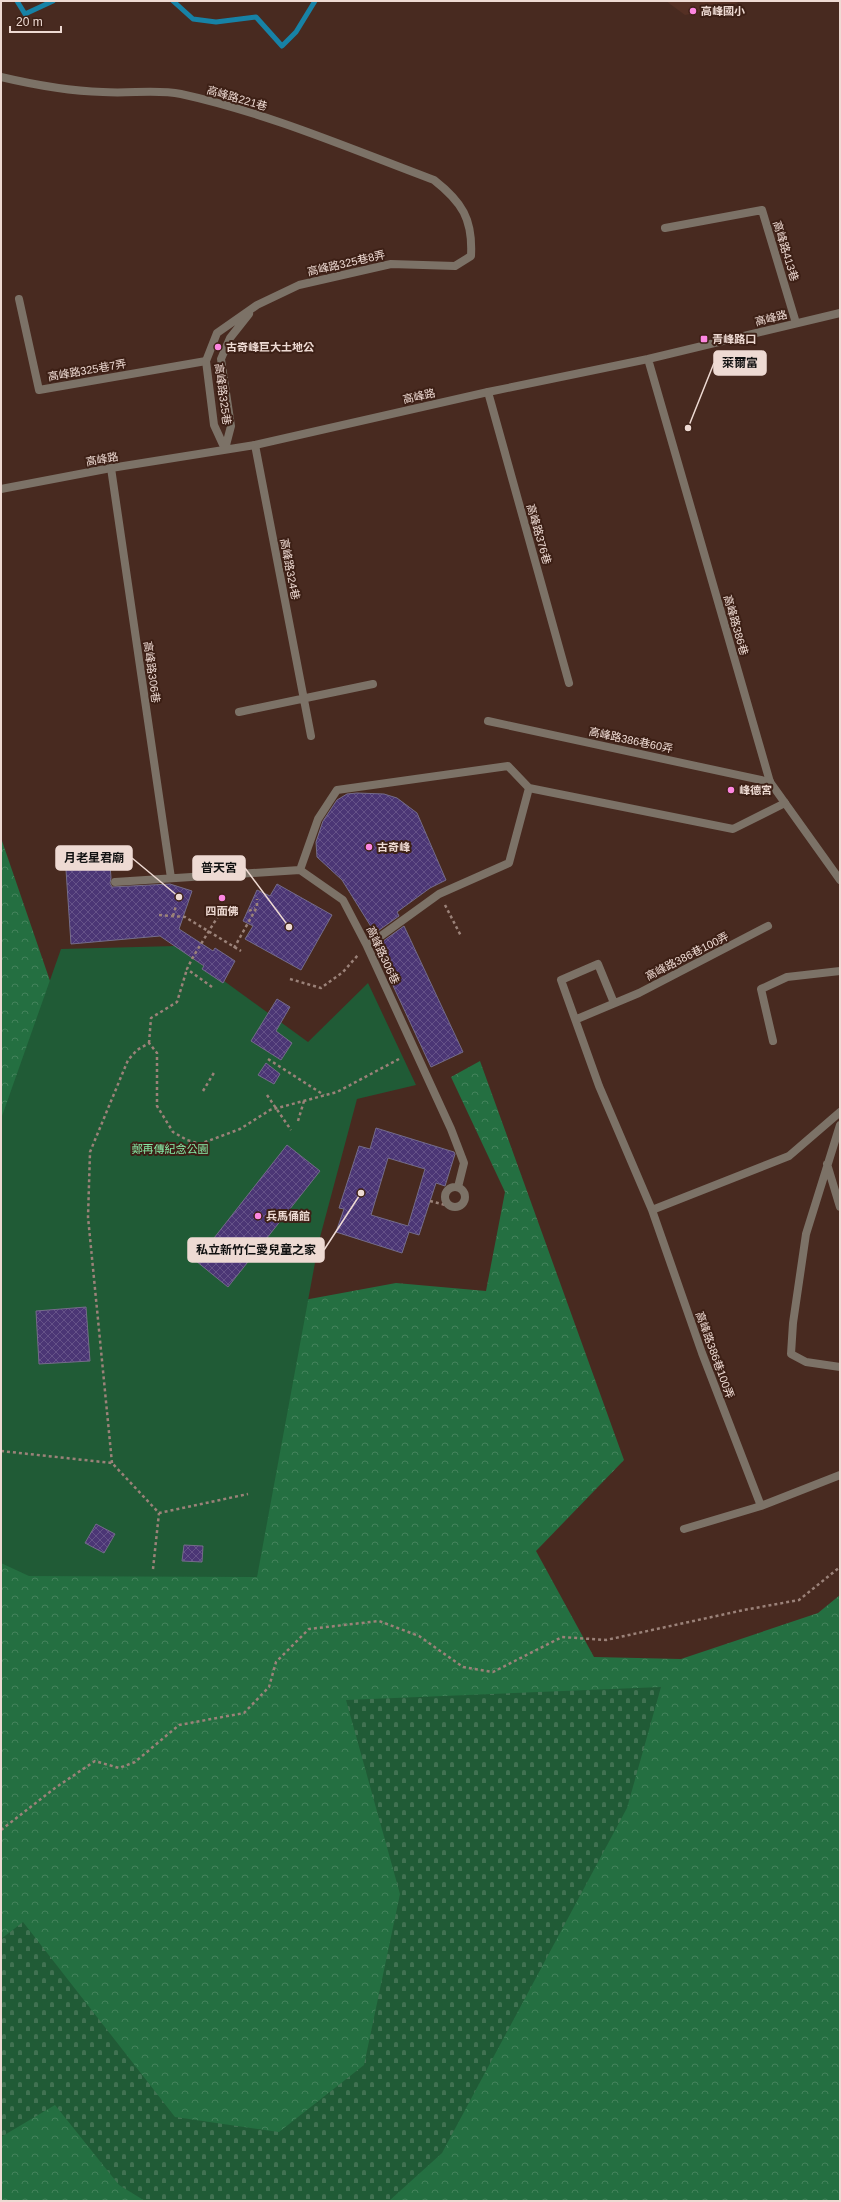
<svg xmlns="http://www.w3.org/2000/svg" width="841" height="2202" viewBox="0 0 841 2202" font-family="Helvetica,'Noto Sans TC',sans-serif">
	<defs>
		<pattern id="forest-crowns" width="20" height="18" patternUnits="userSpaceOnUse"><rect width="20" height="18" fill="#246f41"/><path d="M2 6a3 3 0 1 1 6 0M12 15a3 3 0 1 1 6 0" fill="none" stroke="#44835c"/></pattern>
		<pattern id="cemetery-stones" width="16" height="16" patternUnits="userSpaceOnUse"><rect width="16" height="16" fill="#205b36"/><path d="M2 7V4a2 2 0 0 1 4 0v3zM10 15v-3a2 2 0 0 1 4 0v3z" fill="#417252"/></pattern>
		<pattern id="building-cross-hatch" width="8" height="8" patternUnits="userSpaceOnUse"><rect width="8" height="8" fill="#4b3675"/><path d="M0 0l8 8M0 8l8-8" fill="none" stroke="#655288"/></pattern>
	</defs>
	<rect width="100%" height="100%" fill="#482a20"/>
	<path fill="#553024" d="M666,1H740L731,6L685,15Z"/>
	<path fill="url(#forest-crowns)" d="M1,838L168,1325L396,1283L486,1291L505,1192L451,1077L480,1061L624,1460L536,1551L594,1657L681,1659L818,1613L840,1595V2201H1Z"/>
	<path fill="url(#cemetery-stones)" d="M661,1687L627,1808L442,2153L389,2201H145L119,2185L55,2105L1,2137V1939L23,1922L175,2117L279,2132L364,2065L400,1894L346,1700Z"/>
	<path fill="#205b36" d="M176,946L308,1042L368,983L416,1085L357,1099L319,1241L257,1577L29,1576L1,1563V1119L61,949Z"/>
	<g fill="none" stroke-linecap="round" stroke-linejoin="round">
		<path stroke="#1782a6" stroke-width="5" d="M17,1L25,14L53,1
			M173,1L193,19L216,22L256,17L282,46L296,32L315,1"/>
	</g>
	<path fill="url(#building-cross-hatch)" stroke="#746c8a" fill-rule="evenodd" d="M357,793L384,794L397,798L417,813L446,880L430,888L397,912L399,916L375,933L342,880L317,857L316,842L323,821L337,800L347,794Z
		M109,852L111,878L110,883L112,887L170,884L192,891L179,929L213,951L215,948L235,961L223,983L202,969L204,966L160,936L71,944L65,855Z
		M277,884L332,915L301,970L245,939L253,926L243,921L257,890L270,896Z
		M404,926L463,1052L431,1067L375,947Z
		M277,999L290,1007L276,1031L292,1043L281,1060L251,1041Z
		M266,1063L280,1074L274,1084L258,1075Z
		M376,1128L454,1152L455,1154L445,1186L436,1183L419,1235L409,1232L402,1253L336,1232L344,1209L339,1208L359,1146L370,1149ZM388,1158L425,1169L408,1226L371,1215Z
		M287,1145L320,1171L228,1287L196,1261Z
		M86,1307L90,1361L39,1364L36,1311Z
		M96,1524L115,1534L104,1553L85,1543Z
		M184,1545L203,1546L202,1562L182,1561Z"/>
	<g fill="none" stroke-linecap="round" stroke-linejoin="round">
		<path stroke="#9b8279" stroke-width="2.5" stroke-dasharray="3 3" stroke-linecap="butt" d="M445,905L461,936
			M249,911L255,908
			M159,915L185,917L241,951
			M173,916L176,906
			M234,948L257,907V899
			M290,979L321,988L343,972L358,955
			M212,987L187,969L193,957L220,913
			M149,1043L151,1018L177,1002L187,969
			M268,1059L324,1095
			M203,1091L215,1071
			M267,1095L291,1130
			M298,1121L304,1101
			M430,1201L453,1207
			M1,1451L112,1463L159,1513L248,1494
			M112,1463L88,1217L90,1152L128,1060L137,1050L149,1043L157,1053V1106L173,1132L187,1140L200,1144L240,1129L270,1110L337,1092L399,1059
			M153,1569L159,1513
			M1,1830L55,1788L95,1761L119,1768L135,1762L179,1725L244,1713L269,1687L276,1662L309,1629L379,1621L419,1636L463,1667L493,1672L562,1637L606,1640L744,1610L799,1600L840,1567"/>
		<path stroke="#7c7267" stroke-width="8" d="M665,228L762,210L796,323
			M19,299L39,390L206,361
			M488,392L569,683
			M255,445L311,736
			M111,468L171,878
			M239,712L373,684
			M488,721L770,782
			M300,870L318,819L337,790L508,766L529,788
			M115,882L300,870L343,900L367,946L451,1129L464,1163L458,1187
			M367,946L439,894L509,863L529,788L733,829L785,803
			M614,1003L598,964L561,980L599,1086L652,1210L702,1353L761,1506
			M577,1019L639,993L768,926
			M773,1041L761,989L787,977L840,971
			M840,1125L806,1234L793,1323L791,1354L806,1362L840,1367
			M827,1164L840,1207
			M445 1197a10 10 0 1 1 20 0a10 10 0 1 1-20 0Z
			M652,1210L789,1156L840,1112
			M684,1529L761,1506L840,1475"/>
		<path stroke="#7c7267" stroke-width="8" d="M1,77C35,85 68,91 103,92C129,94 156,89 181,94C268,113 351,149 434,180C462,202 473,219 471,256L455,266L391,264L299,285L257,305L217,333L206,361L214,425L225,449
			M648,359L770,782L840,880
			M225,449L231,426L221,359L230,338L249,314
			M1,489L111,468L255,445L488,392L648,359L840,313"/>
	</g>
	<g fill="#fd86e1" stroke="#3d2016" stroke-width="1.5">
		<circle cx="693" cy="11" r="4"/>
		<rect x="700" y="335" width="8" height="8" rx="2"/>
		<circle cx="218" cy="347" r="4"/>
		<circle cx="731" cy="790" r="4"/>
		<circle cx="369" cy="847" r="4"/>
		<circle cx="222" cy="898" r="4"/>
		<circle cx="258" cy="1216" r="4"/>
	</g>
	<g text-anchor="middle" stroke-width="4" stroke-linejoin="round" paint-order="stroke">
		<g font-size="11" font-weight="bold" fill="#eedad3" stroke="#3d2016" text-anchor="start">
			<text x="701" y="15">高峰國小</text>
			<text x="712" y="343">青峰路口</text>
			<text x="226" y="351">古奇峰巨大土地公</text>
			<text x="739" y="794">峰德宮</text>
			<text x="377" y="851">古奇峰</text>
			<text x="222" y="915" text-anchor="middle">四面佛</text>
			<text x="266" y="1220">兵馬俑館</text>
		</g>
		<g font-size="11" fill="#eedad3" stroke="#3d2016">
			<text transform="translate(237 98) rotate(16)" y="4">高峰路221巷</text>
			<text transform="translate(786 251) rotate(73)" y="4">高峰路413巷</text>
			<text transform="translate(346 263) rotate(-13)" y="4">高峰路325巷8弄</text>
			<text transform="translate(771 318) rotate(-14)" y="4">高峰路</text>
			<text transform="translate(87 370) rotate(-10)" y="4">高峰路325巷7弄</text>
			<text transform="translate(223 394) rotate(82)" y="4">高峰路325巷</text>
			<text transform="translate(419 396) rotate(-13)" y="4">高峰路</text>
			<text transform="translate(102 459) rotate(-10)" y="4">高峰路</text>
			<text transform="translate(539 534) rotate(74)" y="4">高峰路376巷</text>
			<text transform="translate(290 569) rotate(79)" y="4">高峰路324巷</text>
			<text transform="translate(736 625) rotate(74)" y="4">高峰路386巷</text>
			<text transform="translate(152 672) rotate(82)" y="4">高峰路306巷</text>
			<text transform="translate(631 740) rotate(12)" y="4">高峰路386巷60弄</text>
			<text transform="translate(383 955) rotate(65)" y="4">高峰路306巷</text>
			<text transform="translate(687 956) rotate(-27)" y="4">高峰路386巷100弄</text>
			<text transform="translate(715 1355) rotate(70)" y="4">高峰路386巷100弄</text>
		</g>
		<g font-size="11" fill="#86e9a5" stroke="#3d2016">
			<text x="170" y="1153">鄭再傳紀念公園</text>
		</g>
	</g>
	<path fill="none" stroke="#eedad3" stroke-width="1.5" d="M688 428L714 363M179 897L132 858M289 927L245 868M361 1193L324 1250"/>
	<g fill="#eedad3" stroke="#3d2016" stroke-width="1.5">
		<circle cx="688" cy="428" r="4"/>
		<circle cx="179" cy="897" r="4"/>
		<circle cx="289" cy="927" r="4"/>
		<circle cx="361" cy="1193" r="4"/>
	</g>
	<g fill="#eedad3" stroke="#eedad3" stroke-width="1.5">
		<rect x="714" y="351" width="52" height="24" rx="4"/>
		<rect x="56" y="846" width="76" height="24" rx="4"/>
		<rect x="193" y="856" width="52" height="24" rx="4"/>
		<rect x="188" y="1238" width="136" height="24" rx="4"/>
	</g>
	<g font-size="12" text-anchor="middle" font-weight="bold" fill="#111">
		<text x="740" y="367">萊爾富</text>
		<text x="94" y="862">月老星君廟</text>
		<text x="219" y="872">普天宮</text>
		<text x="256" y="1254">私立新竹仁愛兒童之家</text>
	</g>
	<rect width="841" height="2202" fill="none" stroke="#eedad3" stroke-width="4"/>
	<path d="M10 26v6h51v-6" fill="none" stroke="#eedad3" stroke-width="2"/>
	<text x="16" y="26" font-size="12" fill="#eedad3" stroke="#3d2016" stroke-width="3" paint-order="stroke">20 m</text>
</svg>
